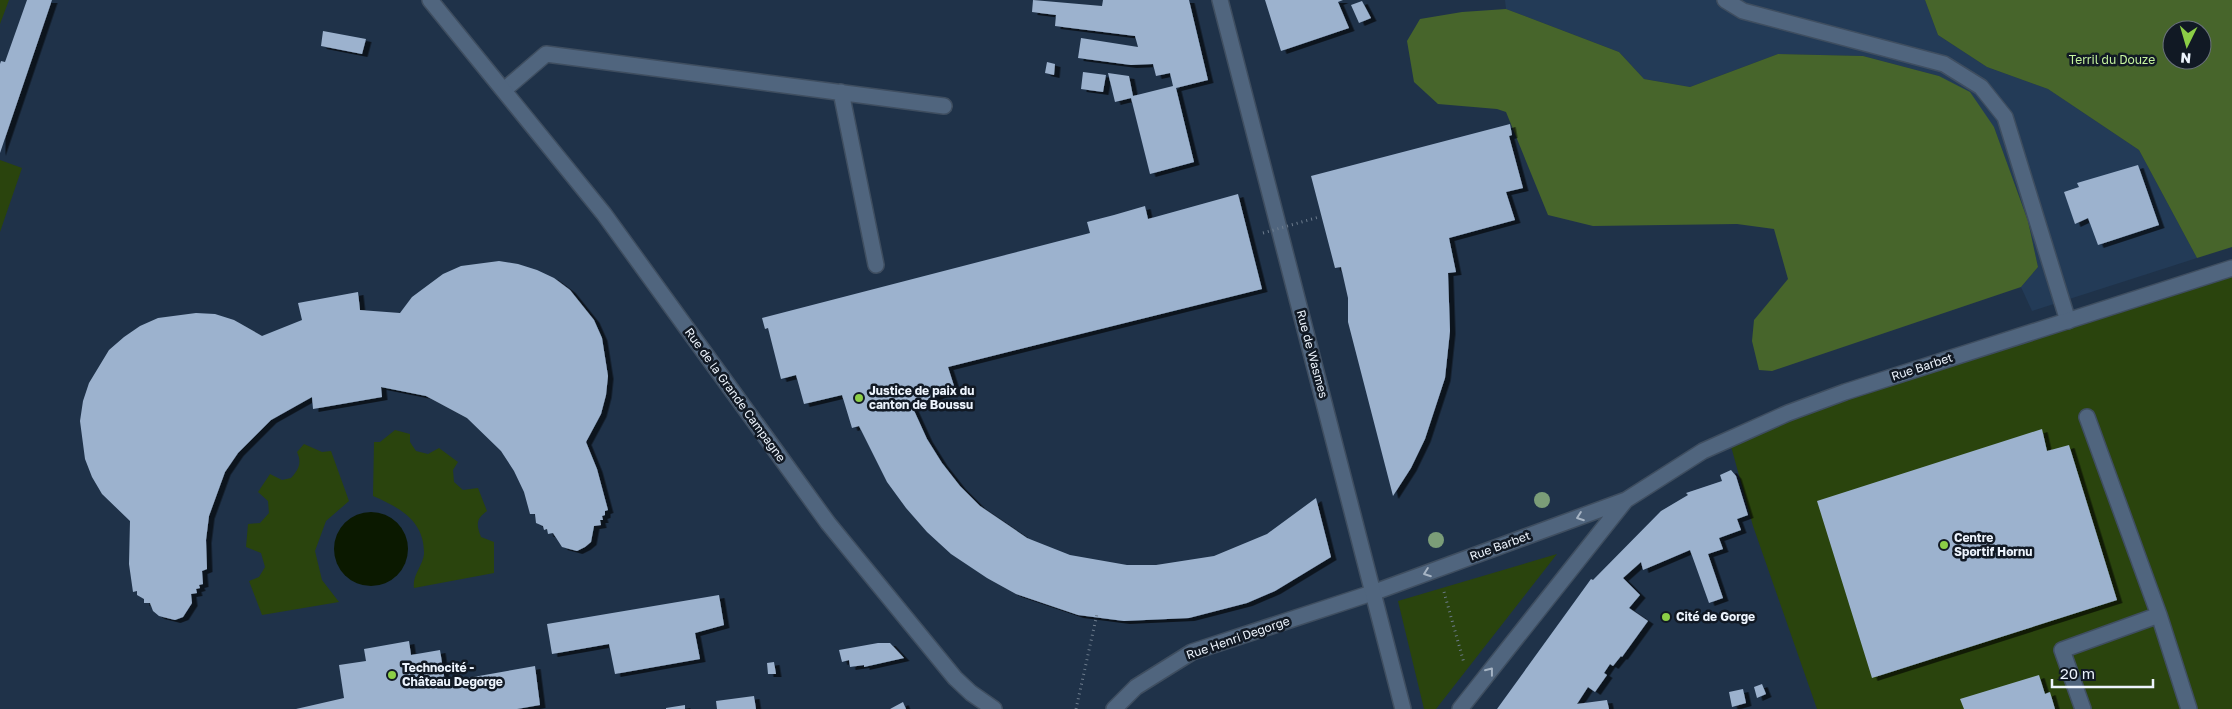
<svg xmlns="http://www.w3.org/2000/svg" width="2232" height="709" viewBox="0 0 2232 709" font-family="'Golos Text',sans-serif">
	<defs>
		<filter id="shadow"><feDropShadow dx="5.5" dy="3" stdDeviation="0" flood-color="#0009"/></filter>
	</defs>
	<rect width="100%" height="100%" fill="#1f3249"/>
	<path fill="#233b57" d="M1505,0H1925L1938,35L1987,67L2048,89L2139,150L2197,258L2032,311L2021,287L2038,267L2028,221L1994,127L1939,76L1863,56L1778,54L1690,87L1644,79L1619,52L1506,9Z"/>
	<path fill="#2a440d" d="M0,0H9L0,24Z
		M0,160L22,168L0,232Z
		M2232,268V709H1817L1753,526L1729,439Z
		M395,430L410,434V442L416,451L428,454L439,448L458,462L453,470L454,482L463,490L478,488L487,511C476,519 476,524 481,537L494,542V573L414,588C412,575 423,566 424,554C425,520 398,507 373,496L374,442H380Z
		M304,444L322,452L331,451L349,501L326,521L315,551L322,580L339,602L262,615L249,581L259,577L265,567L261,553L246,547L248,524L260,523L269,513L268,501L258,492L270,474L282,480L291,478C299,469 302,463 297,452Z
		M1557,554L1436,709H1424L1398,601Z"/>
	<path fill="#47652b" fill-rule="evenodd" d="M1925,0H2232V247L2197,258L2139,150L2048,89L1987,67L1938,35ZM2172,30H2202V60H2172Z
		M1506,9L1619,52L1644,79L1690,87L1778,54L1863,56L1939,76L1970,92L1994,127L2028,221L2038,267L2021,287L1772,371L1759,370L1752,341L1754,320L1788,279L1774,229L1737,224L1593,226L1548,215L1506,112L1497,109L1438,104L1414,82L1407,41L1420,19L1462,12Z"/>
	<path fill="#0b1900" d="M334 549a37 37 0 1 1 74 0a37 37 0 1 1-74 0Z"/>
	<path fill="#9cb2ce" filter="url(#shadow)" d="M27,0H52L0,153V64L1,61L5,62Z
		M1033,0L1102,6L1103,0H1189L1208,80L1176,88L1194,162L1150,174L1131,98L1115,102L1108,73L1129,76L1133,96L1173,86L1170,73L1156,76L1153,64L1131,65L1078,58L1081,38L1138,47L1135,36L1055,26L1056,15L1032,12Z
		M1265,0H1343L1338,2L1349,28L1281,51Z
		M1362,1L1371,18L1359,23L1351,5Z
		M323,31L366,39L362,54L321,46Z
		M1047,62L1055,64L1054,75L1045,73Z
		M1083,72L1106,75L1103,92L1081,89Z
		M1510,124L1512,135L1509,136L1523,188L1506,192L1515,220L1449,238L1456,272L1448,273L1450,331L1445,378L1425,439L1411,468L1393,496L1348,322V298L1341,267L1335,268L1311,176Z
		M2138,165L2159,225L2098,245L2088,218L2075,224L2064,192L2079,187L2077,183Z
		M1238,194L1262,289L948,367L955,389L912,406L927,439L942,463L960,486L980,506L1027,538L1070,555L1127,565H1156L1214,556L1267,534L1316,498L1331,557L1275,591L1247,603L1189,618L1124,621L1078,615L1016,594L987,578L951,554L927,532L906,508L887,482L859,426L852,428L842,395L804,404L796,375L781,379L768,328L765,329L762,318L1090,233L1087,222L1114,215L1145,206L1148,219Z
		M499,261L518,264L537,270L554,278L570,290L594,320L602,338L608,376L606,395L601,414L586,442L597,469L608,510L605,511V515L602,516L603,520H600L601,525L594,526L591,542L585,547L577,551L562,547L553,533L548,534L547,529L544,530L543,526L536,523L535,514H530L524,492L514,471L501,451L467,418L426,396L381,387L382,397L313,409L312,397L271,420L238,453L225,472L209,516L206,540L207,569L202,571L203,584L199,585L200,588L196,589L197,593L191,594L192,603L183,617L175,620L159,616L153,611L150,603H144V599L137,595V591L133,592L129,564L130,521L102,494L92,477L85,459L80,421L83,401L89,383L109,350L124,337L140,326L158,318L196,313L215,314L234,320L262,336L302,320L298,303L358,292L360,310L400,313L412,297L443,274L461,266Z
		M2042,429L2047,451L2069,445L2117,600L1872,678L1817,501Z
		M1731,470L1736,476L1748,515L1737,519L1741,530L1719,538L1723,549L1708,554L1723,598L1709,603L1690,550L1643,570L1641,562L1623,578L1640,595L1629,608L1648,621L1622,657L1621,656L1613,666L1610,664L1604,673L1607,675L1595,692L1588,687L1577,704L1607,700L1609,709H1497L1591,579L1593,580L1661,511L1688,495L1686,493L1722,481L1720,475Z
		M719,595L724,625L695,633L700,659L615,674L609,644L552,654L547,624Z
		M409,641L411,655L440,650L445,682L535,666L540,705L517,709H296L344,698L339,665L366,661L364,649Z
		M878,643H890L904,658L864,667V665L850,667L849,660L842,662L839,650Z
		M774,662L776,674H768L767,663Z
		M2039,675L2045,694L2050,692L2055,709H1964L1960,699Z
		M1762,684L1766,694L1757,698L1754,687Z
		M1743,689L1746,703L1732,707L1729,692Z
		M754,696L756,709H717L716,701Z
		M903,702L906,709H890Z
		M685,705V709H666V708Z"/>
	<g fill="none" stroke-linecap="round" stroke-linejoin="round">
		<g stroke="#3f4e60" stroke-width="18">
			<path id="service" d="M1725,0L1743,11L1944,64L1981,87L2005,117L2068,321
				M504,90L546,54L944,106
				M841,92L876,265
				M2087,417L2159,615
				M2083,709L2062,650L2159,615L2189,709"/>
		</g>
		<g stroke="#3f4e60" stroke-width="18">
			<path id="minor" d="M430,0L604,214L828,523L955,678L971,693L994,709
				M1114,709L1136,687L1192,652L1375,592L1626,500L1703,451L1788,413L1845,392L2232,268
				M1460,709L1625,501"/>
		</g>
		<g stroke="#3f4e60" stroke-width="18">
			<path id="tertiary" d="M1220,0L1403,709"/>
		</g>
		<path stroke="#6d7c8d" stroke-width="3" stroke-dasharray="1 4" stroke-linecap="butt" d="M1444,592L1464,663
			M1076,709L1097,614"/>
		<use href="#service" stroke="#50657e" stroke-width="15"/>
		<use href="#minor" stroke="#50657e" stroke-width="15"/>
		<use href="#tertiary" stroke="#50657e" stroke-width="15"/>
		<path stroke="#6d7c8d" stroke-width="3" stroke-dasharray="1 4" stroke-linecap="butt" d="M1263,233L1319,217"/>
	</g>
	<g fill="#7b9d78">
		<circle cx="1542" cy="500" r="8"/>
		<circle cx="1436" cy="540" r="8"/>
	</g>
	<defs><path id="oneway-chevron" d="M-2-3.5L2.5 0L-2 3.5" fill="none" stroke-width="1.6" stroke-linecap="round" stroke-linejoin="round" transform="scale(1.25)"/></defs>
	<g stroke="#a6b4c4">
		<use href="#oneway-chevron" transform="translate(1580 517) rotate(160)"/>
		<use href="#oneway-chevron" transform="translate(1427 573) rotate(160)"/>
		<use href="#oneway-chevron" transform="translate(1490 671) rotate(-52)"/>
	</g>
	<g fill="#8cce46" stroke="#111924" stroke-width="2">
		<circle cx="859" cy="398" r="5"/>
		<circle cx="1944" cy="545" r="5"/>
		<circle cx="1666" cy="617" r="5"/>
		<circle cx="392" cy="675" r="5"/>
	</g>
	<g text-anchor="middle" stroke-width="5" stroke-linejoin="round" paint-order="stroke">
		<g font-size="12" fill="#c6f49f" stroke="#111924">
			<text x="2112" y="64">Terril du Douze</text>
		</g>
		<g font-size="12" fill="#edf4fd" stroke="#111924">
			<text transform="translate(1312 354) rotate(75)" y="4">Rue de Wasmes</text>
			<text transform="translate(1922 367) rotate(-18)" y="4">Rue Barbet</text>
			<text transform="translate(735 395) rotate(54)" y="4">Rue de la Grande Campagne</text>
			<text transform="translate(1500 546) rotate(-20)" y="4">Rue Barbet</text>
			<text transform="translate(1238 638) rotate(-19)" y="4">Rue Henri Degorge</text>
		</g>
		<g font-size="12" font-weight="bold" fill="#edf4fd" stroke="#111924" text-anchor="start">
			<text x="869" y="395">Justice de paix du<tspan x="869" dy="14">canton de Boussu</tspan></text>
			<text x="1954" y="542">Centre<tspan x="1954" dy="14">Sportif Hornu</tspan></text>
			<text x="1676" y="621">Cité de Gorge</text>
			<text x="402" y="672">Technocité -<tspan x="402" dy="14">Château Degorge</tspan></text>
		</g>
	</g>
	<g transform="translate(2187 45) rotate(185)"><circle r="24" fill="#111924" stroke="#69717b"/>
	<path d="M0-4L9 19L0 12L-9 19Z" fill="#8cce46"/>
	<text y="-8" font-size="14" font-weight="bold" text-anchor="middle" fill="#edf4fd">N</text>
	</g>
	<path d="M2052 679v8h101v-8" fill="none" stroke="#edf4fd" stroke-width="2.5"/>
	<text x="2060" y="679" font-size="15" fill="#edf4fd" stroke="#111924" stroke-width="4" paint-order="stroke">20 m</text>
</svg>
